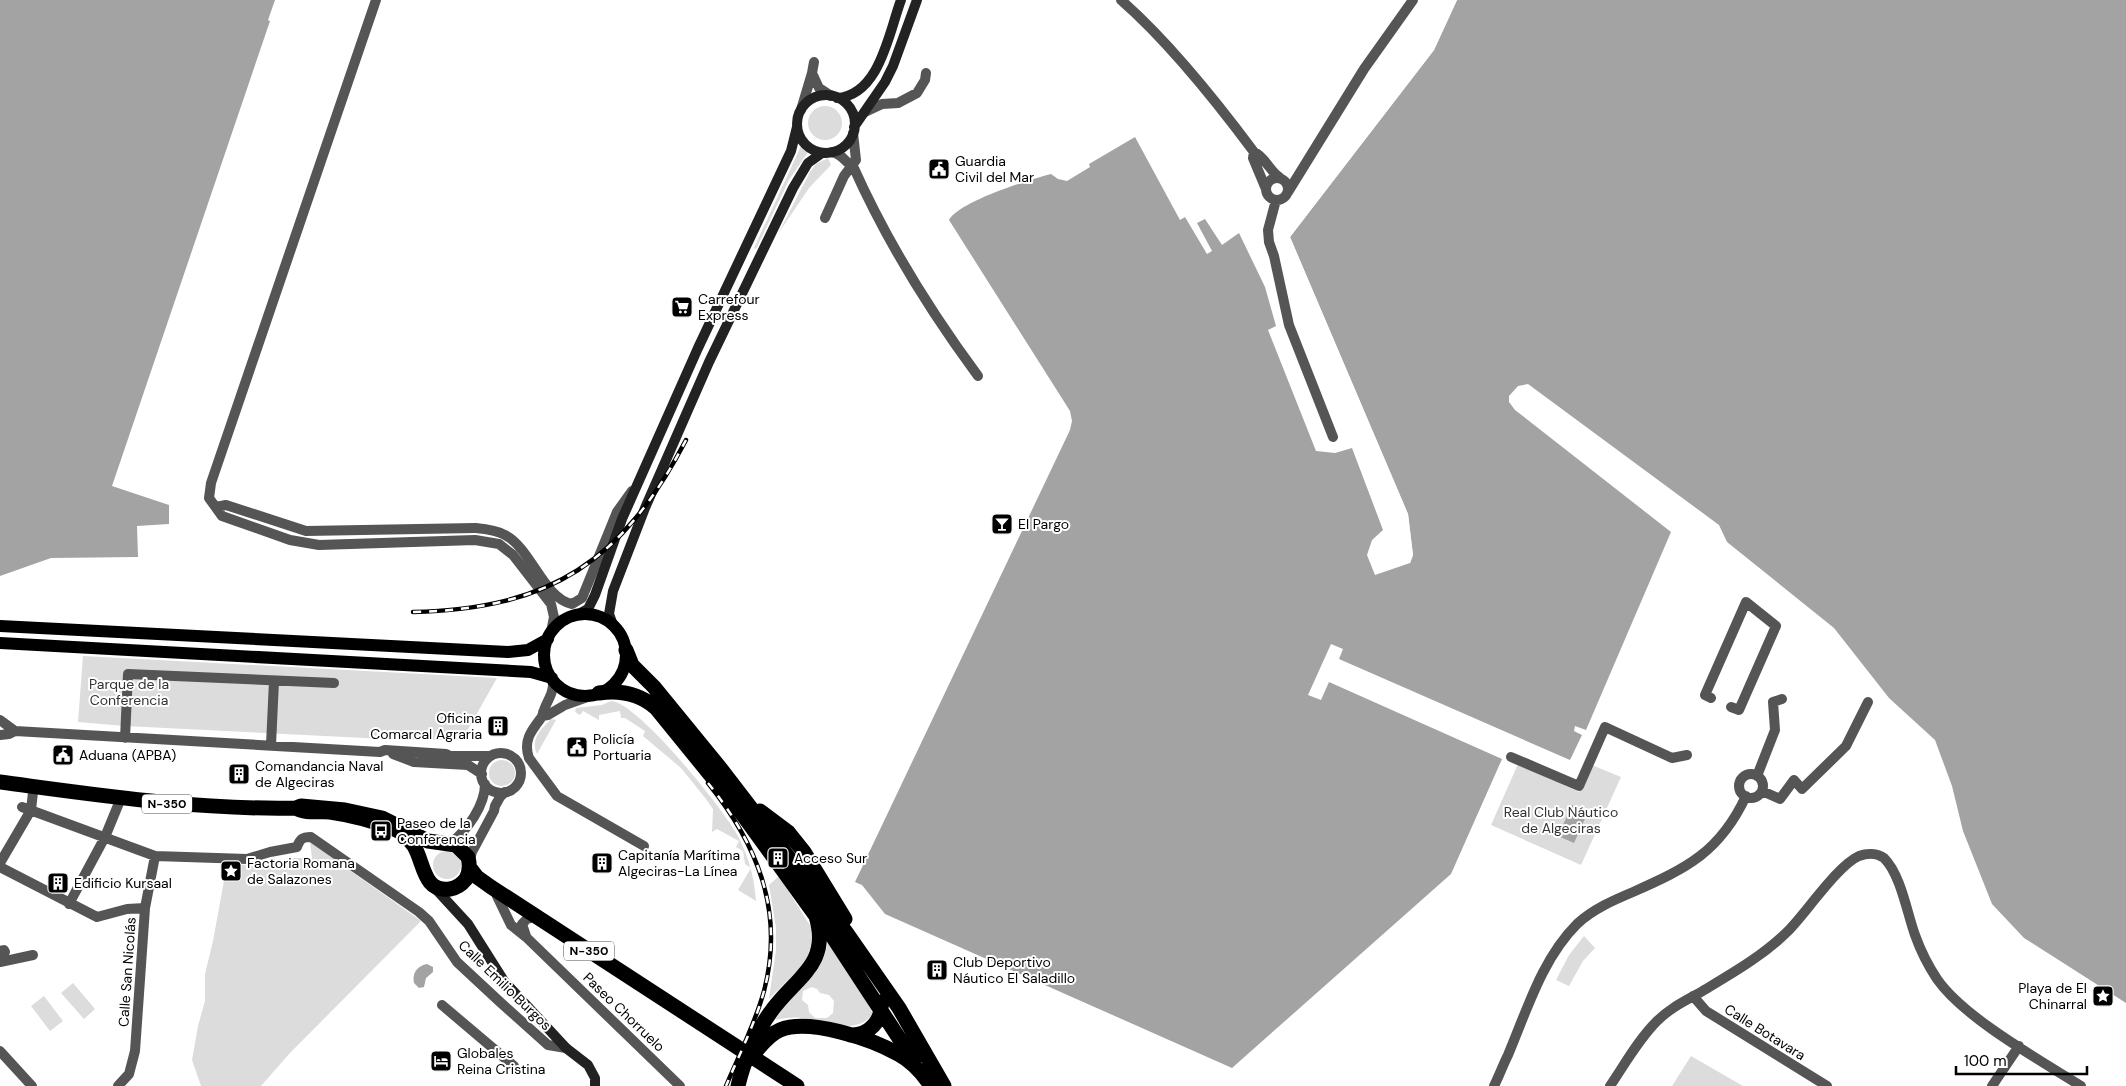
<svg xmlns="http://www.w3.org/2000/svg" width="2126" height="1086" viewBox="0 0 2126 1086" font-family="'DM Sans',sans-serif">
	<rect width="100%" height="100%" fill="#fff"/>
	<path fill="#dcdcdc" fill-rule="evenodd" d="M808 123a17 17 0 1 1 34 0a17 17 0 1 1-34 0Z
		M801,146L808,152L789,180L756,249L754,248Z
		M828,158L831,165L809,188L778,234L810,172L816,164Z
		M83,656L497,678L462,740H405L125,726L78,722Z
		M611,701C638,702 724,810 738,836C749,859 754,875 756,901L738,890L751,868L745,864L743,851L736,847L739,841L717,829L712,832L713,809L706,799L681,768L643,736L645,731L625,718H621L620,711L599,715V720L583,711L580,715L575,712L576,708L602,705Z
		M551,719L556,720L537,754C530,739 541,729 551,719Z
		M489 773a13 13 0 1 1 26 0a13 13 0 1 1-26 0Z
		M1518,764L1579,792L1592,765L1621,777L1581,865L1491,825Z
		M310,842L421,921L289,1054L261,1086H201L192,1060L198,1026L205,1001V974L213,941L227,864L266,866L292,858H312Z
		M433 865a14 14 0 1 1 28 0a14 14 0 1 1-28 0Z
		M779,876L811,927V945L808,955L798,970L769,999L776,950V928L769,885Z
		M1584,936L1595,948L1583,961L1569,986L1556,980L1569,955Z
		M828,938L832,939L873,1014C854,1037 827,1020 802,1018C793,1017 784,1018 775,1020C793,991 826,975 828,938ZM812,987L817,989L820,993L829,995L834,1001L833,1013L827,1018H815L809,1012L808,1005L802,1000L803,991Z
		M73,983L95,1009L84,1019L61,993Z
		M44,996L63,1021L50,1031L31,1006Z
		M1691,1056L1743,1086H1672Z"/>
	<path fill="#a3a3a3" d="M0,0H275L268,20L270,21L112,486L169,505V524L137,526L138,557L51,558L0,576Z
		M1457,0H2126V1003L2024,938L1992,904L1963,831L1952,786L1935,740L1889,698L1834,628L1727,542L1719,525L1528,384L1518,386L1509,396V402L1515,410L1671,532L1586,730L1575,726L1574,731L1582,735L1570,760L1339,659L1343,649L1331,644L1308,695L1321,700L1329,682L1502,759L1451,874L1232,1068L885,914L862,885L855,882L1070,430L1072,421L1070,411L949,220C960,201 1029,180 1051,174L1058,179L1067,181L1090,167L1089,164L1135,137L1180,220L1185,217L1207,254L1212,251L1197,223L1205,219L1222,245L1239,233L1265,287L1276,326L1268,330L1316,451L1335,453L1352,448L1383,530L1372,540L1367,555L1375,575L1410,563L1413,555L1408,514L1290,237L1434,50Z
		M1572,805L1588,812L1574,843L1558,836Z
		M427,964L433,967V972L426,978L424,987L419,988L414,983C412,973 417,966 427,964Z"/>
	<path fill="#fff" d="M1454,0H1457L1434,50L1290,237L1408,514L1413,555L1410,563L1408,561L1411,554L1405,515L1288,237L1432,49Z"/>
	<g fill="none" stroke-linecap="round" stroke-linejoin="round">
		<path stroke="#555" stroke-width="10" d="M376,0L211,483L209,498L222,516L290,540L319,545L475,540L499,544L513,555L551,604L554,617L551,632
			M1121,0C1169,42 1216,101 1254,152C1264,156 1270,171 1279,177
			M812,73L814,62
			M801,110L812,73L819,88L831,96
			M865,112L882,104L898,103L917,93L925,80L926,73
			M832,152C843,154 844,162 853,166C886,240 930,311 978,376
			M1254,152L1253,158L1266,189
			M1266 189a11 11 0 1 1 22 0a11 11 0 1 1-22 0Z
			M1288,192L1364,69L1413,0
			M1276,200L1268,230L1269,242L1274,256L1289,325L1333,437
			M825,218L844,176L856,160L853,133
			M216,507L226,505L306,531L475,528C485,529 496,530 505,535C531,548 544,599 572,604L582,598L617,512L632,491
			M553,680C554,693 548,699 544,710C541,716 545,713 541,718C531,731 523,741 529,758L557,796L644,846
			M1711,698L1705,695L1746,602L1776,626L1739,710L1731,707
			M542,716L548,715L565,705L593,695
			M0,720L15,731L380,752L385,750L446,754L450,756H491
			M0,735L9,734L15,731
			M125,738L128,674L334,683
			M271,745L274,681
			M481 773a20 20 0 1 1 40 0a20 20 0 1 1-40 0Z
			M393,754L414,762L468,765L482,774
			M1511,757L1579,786L1605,727L1672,758L1687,755
			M1739 786a12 12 0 1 1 24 0a12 12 0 1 1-24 0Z
			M1757,776L1775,730L1773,702L1782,699
			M1762,791L1780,799L1794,780L1802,789L1846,746L1868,702
			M22,807L155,856L247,859L270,852L297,847C300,839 302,837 311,837L419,912L429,921L457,962L500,1002L548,1045L566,1048
			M451,843C467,830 485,806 485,784
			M469,862L472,852L494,811L495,806L500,797L505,792
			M0,863L31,810L33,792
			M0,867L97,917L127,909L145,908
			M497,896L511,925L526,937L680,1086
			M69,904L105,837L121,798
			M526,936L522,924L527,919L531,918
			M0,951L4,950L5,952L0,954
			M0,962L33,955
			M1693,996L1706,1011L1827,1086
			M442,1005L514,1066
			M0,1051L32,1086
			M118,1086L129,1074L135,1051L145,908L155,856
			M1494,1086C1499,1076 1503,1065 1508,1055C1527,1010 1542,959 1577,924C1593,909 1614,900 1633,892C1687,868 1720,852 1746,796
			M1610,1086C1625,1064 1638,1040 1657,1021C1670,1008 1685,1001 1701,992C1731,974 1763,956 1788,931C1806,913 1838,865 1859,856C1867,853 1877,853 1884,858C1901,875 1907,913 1915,935C1920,949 1929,967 1937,979C1964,1018 2040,1060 2081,1086
			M1992,1086L2019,1046"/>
		<path stroke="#222" stroke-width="10" d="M797 124a29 29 0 1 1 58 0a29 29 0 1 1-58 0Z
			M837,98C880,95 889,32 901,0
			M854,127L885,82L893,66L917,0
			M577,615L588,609L595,595L622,519L698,348L791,151L797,127
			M613,625L609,614L613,591L645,508L709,362L793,188L808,163L822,153
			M433,886L468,924L504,981L566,1048L588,1065L595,1078V1086"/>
		<path stroke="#000" stroke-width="12" d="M544 655a41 41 0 1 1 82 0a41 41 0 1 1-82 0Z
			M0,626L508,652L528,650L548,639
			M0,643L531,672L552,678"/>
		<path stroke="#000" stroke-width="15" d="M626,650L632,665L654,687L721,769L846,932L899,1008L944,1086
			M599,693C620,690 640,694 656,708L743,815L816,916C831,966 794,978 770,1013C756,1032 743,1063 738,1086
			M0,782C98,795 196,810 296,808L301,806L345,810L382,818L428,841L456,845L468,857C470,865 470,872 466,879C462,884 456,888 450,889C423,893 424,862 414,846C409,839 402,832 394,829C374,821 351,815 330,812C319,811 305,814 296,808
			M760,811L788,832L804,852L845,919
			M470,868L477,877L491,887L797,1086
			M821,919L914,1061
			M850,1035C869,1036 883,1020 881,1002
			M757,1050C764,1042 770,1034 780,1030C809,1018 872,1039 898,1054C911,1061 923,1074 931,1086"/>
		<g stroke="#000" stroke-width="4.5">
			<path id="rail" d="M413,612C551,609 623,561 686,440
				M708,783C757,844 785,911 764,991C755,1024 739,1055 726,1086"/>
		</g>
		<use href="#rail" stroke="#fff" stroke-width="2.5" stroke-dasharray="8" stroke-linecap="butt"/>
	</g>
	<defs>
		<g id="civic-square" transform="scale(1.125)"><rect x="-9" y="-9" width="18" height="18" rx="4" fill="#000" stroke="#fff"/><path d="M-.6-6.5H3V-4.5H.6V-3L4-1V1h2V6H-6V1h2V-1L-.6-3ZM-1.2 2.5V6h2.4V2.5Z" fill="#fff"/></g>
		<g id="supermarket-square" transform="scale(1.125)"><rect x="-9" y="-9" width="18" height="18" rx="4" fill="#000" stroke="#fff"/><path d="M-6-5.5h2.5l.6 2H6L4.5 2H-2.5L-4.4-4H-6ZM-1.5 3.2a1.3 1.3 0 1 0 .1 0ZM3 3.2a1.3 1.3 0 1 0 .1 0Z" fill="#fff"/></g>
		<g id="bar-square" transform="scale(1.125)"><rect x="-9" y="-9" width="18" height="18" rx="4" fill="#000" stroke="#fff"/><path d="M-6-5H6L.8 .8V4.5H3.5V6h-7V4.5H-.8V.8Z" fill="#fff"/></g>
		<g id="building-square" transform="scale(1.125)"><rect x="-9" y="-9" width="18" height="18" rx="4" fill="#000" stroke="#fff"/><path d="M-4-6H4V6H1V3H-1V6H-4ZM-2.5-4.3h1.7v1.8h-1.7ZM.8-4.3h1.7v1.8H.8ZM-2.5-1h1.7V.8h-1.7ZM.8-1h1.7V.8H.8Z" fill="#fff"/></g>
		<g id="bus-square" transform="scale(1.125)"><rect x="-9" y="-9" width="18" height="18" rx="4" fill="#000" stroke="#fff"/><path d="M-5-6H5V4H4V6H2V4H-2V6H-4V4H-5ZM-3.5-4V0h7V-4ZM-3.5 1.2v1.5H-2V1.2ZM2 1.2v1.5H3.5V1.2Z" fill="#fff"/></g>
		<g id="sight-square" transform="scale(1.125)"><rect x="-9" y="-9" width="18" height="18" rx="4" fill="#000" stroke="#fff"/><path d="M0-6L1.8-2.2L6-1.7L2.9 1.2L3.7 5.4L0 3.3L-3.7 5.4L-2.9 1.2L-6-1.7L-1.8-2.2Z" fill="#fff"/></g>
		<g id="hotel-square" transform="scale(1.125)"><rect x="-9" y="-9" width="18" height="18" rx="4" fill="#000" stroke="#fff"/><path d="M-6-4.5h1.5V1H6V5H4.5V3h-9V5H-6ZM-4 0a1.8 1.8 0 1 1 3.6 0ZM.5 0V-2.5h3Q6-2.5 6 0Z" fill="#fff"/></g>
	</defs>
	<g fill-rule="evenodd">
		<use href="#civic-square" x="939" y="169"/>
		<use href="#supermarket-square" x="682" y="307"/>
		<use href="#bar-square" x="1002" y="524"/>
		<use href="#building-square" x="498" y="726"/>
		<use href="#civic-square" x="577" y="747"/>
		<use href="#civic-square" x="63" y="755"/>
		<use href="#building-square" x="239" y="774"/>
		<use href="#bus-square" x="381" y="831"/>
		<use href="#building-square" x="778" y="858"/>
		<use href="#building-square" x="602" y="863"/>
		<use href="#sight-square" x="231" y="871"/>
		<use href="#building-square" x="58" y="883"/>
		<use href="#building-square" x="937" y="970"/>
		<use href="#sight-square" x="2103" y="996"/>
		<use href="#hotel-square" x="441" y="1061"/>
	</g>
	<g text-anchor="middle" stroke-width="4" stroke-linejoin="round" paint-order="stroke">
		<g fill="#fff" stroke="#4c4c4c" stroke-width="1">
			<rect x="142" y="794.5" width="50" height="19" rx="4"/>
			<rect x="564" y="941.5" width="50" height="19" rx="4"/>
		</g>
		<g font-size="12" font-weight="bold" fill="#000">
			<text x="167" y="808">N-350</text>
			<text x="589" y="955">N-350</text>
		</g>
		<g font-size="14" fill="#000" stroke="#fff" text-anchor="start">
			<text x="955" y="166">Guardia<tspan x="955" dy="16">Civil del Mar</tspan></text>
			<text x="698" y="304">Carrefour<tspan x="698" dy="16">Express</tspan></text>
			<text x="1018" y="529">El Pargo</text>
			<text x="482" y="723" text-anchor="end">Oficina<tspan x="482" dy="16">Comarcal Agraria</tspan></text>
			<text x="593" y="744">Policía<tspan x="593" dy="16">Portuaria</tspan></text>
			<text x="79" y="760">Aduana (APBA)</text>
			<text x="255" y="771">Comandancia Naval<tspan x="255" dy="16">de Algeciras</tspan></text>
			<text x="397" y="828">Paseo de la<tspan x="397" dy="16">Conferencia</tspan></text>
			<text x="618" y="860">Capitanía Marítima<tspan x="618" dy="16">Algeciras-La Línea</tspan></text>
			<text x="794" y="863">Acceso Sur</text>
			<text x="247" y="868">Factoria Romana<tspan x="247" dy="16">de Salazones</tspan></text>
			<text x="74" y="888">Edificio Kursaal</text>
			<text x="953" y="967">Club Deportivo<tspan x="953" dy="16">Náutico El Saladillo</tspan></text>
			<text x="2087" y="993" text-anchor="end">Playa de El<tspan x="2087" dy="16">Chinarral</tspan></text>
			<text x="457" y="1058">Globales<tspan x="457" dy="16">Reina Cristina</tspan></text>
		</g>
		<g font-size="14" fill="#333" stroke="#fff">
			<text x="129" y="689">Parque de la<tspan x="129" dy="16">Conferencia</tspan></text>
			<text x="1561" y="817">Real Club Náutico<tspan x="1561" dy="16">de Algeciras</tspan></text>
		</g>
		<g font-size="14" fill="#000" stroke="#fff">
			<text transform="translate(127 972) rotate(-86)" y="5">Calle San Nicolás</text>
			<text transform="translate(505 985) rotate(44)" y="5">Calle Emilio Burgos</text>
			<text transform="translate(624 1012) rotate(44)" y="5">Paseo Chorruelo</text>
			<text transform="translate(1765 1032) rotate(32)" y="5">Calle Botavara</text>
		</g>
	</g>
	<path d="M1956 1066v8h131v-8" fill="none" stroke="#000000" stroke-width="2.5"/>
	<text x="1964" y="1066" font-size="15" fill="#000000" stroke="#ffffff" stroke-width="4" paint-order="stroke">100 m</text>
</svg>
